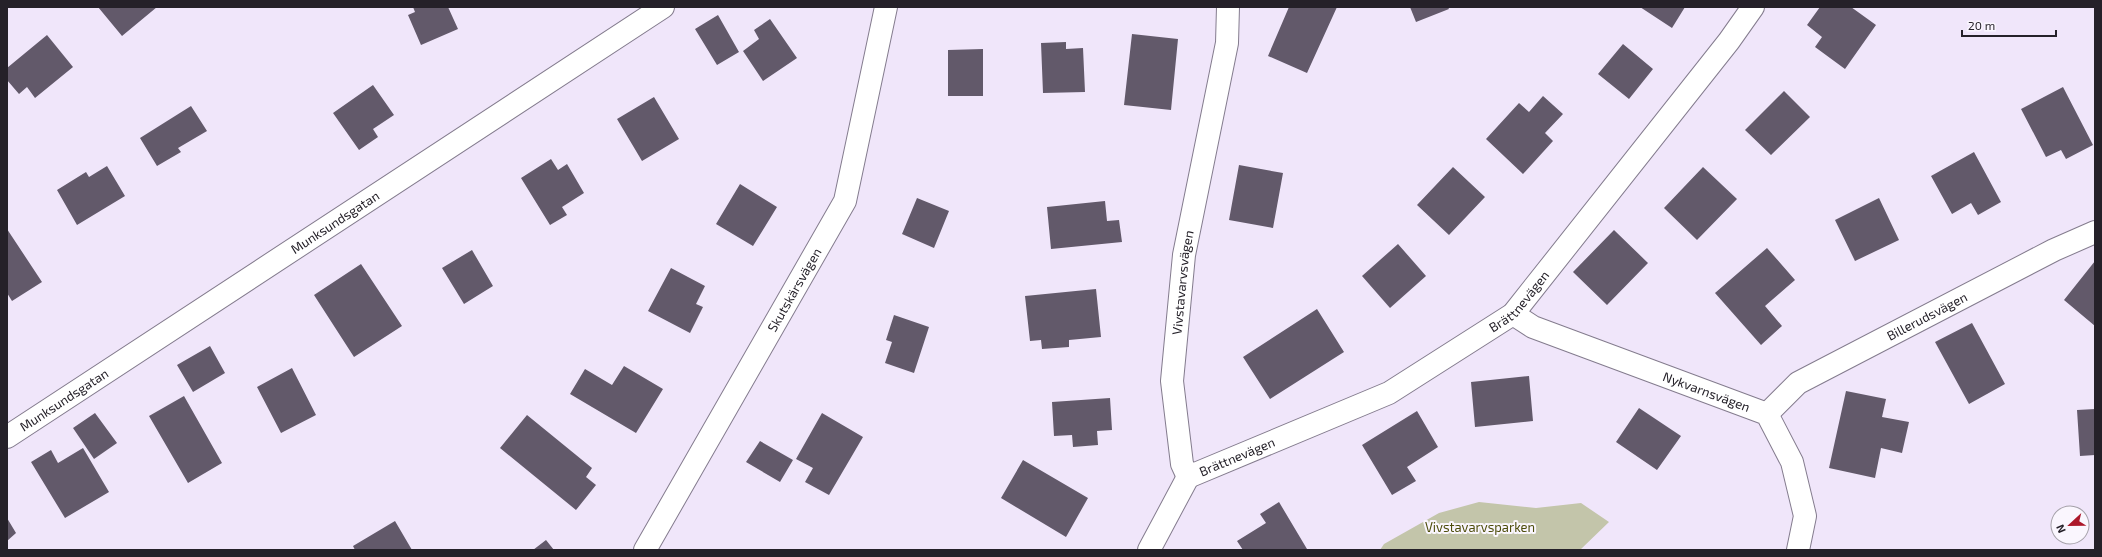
<svg xmlns="http://www.w3.org/2000/svg" width="2102" height="557" viewBox="0 0 2102 557" font-family="'Exo 2',sans-serif">
	<rect width="100%" height="100%" fill="#f0e6fa"/>
	<path fill="#c3c5aa" d="M1479,502L1536,508L1581,503L1609,522L1580,550H1380L1384,544L1439,513Z"/>
	<path fill="#62596a" d="M98,7H157L122,36Z
		M413,7H448L458,29L421,45L408,15L415,12Z
		M1289,7H1337L1307,73L1268,56Z
		M1410,7H1448L1449,9L1416,22Z
		M1640,7H1685L1672,28Z
		M1820,7H1851L1876,25L1845,69L1815,47L1822,37L1807,25Z
		M718,15L739,52L717,65L695,29Z
		M770,19L797,58L763,81L743,51L759,39L754,30Z
		M1132,34L1178,39L1171,110L1124,105Z
		M47,35L73,67L35,98L27,87L19,94L7,80V68Z
		M1066,42V49L1083,48L1085,92L1043,93L1041,43Z
		M1623,44L1653,69L1629,99L1598,74Z
		M983,49V96H948V50Z
		M373,85L394,115L373,129L378,137L359,150L333,113Z
		M2063,87L2093,145L2066,159L2061,150L2046,157L2021,109Z
		M1784,91L1810,117L1771,155L1745,130Z
		M1543,96L1563,114L1545,133L1553,141L1523,174L1486,139L1519,103L1529,112Z
		M654,97L679,139L642,161L617,119Z
		M191,106L207,131L178,148L181,152L157,166L140,138Z
		M1974,152L2001,202L1978,215L1971,203L1952,214L1931,176Z
		M551,159L558,170L567,164L584,193L562,207L567,215L550,225L521,178Z
		M1239,165L1283,173L1273,228L1229,220Z
		M107,166L125,196L77,225L57,190L86,172L89,177Z
		M1453,167L1485,197L1449,235L1417,205Z
		M1703,167L1737,199L1697,240L1664,208Z
		M740,184L777,207L753,246L716,224Z
		M917,198L949,211L934,248L902,234Z
		M1879,198L1899,240L1855,261L1835,220Z
		M1105,201L1107,221L1119,220L1122,242L1051,249L1047,207Z
		M7,229L42,282L12,301L7,293Z
		M1614,230L1648,263L1607,305L1573,272Z
		M1398,244L1426,276L1390,308L1362,276Z
		M1767,248L1795,280L1765,306L1782,326L1761,345L1715,293Z
		M472,250L493,286L464,304L442,268Z
		M2095,261V326L2064,300Z
		M361,264L402,326L354,357L314,295Z
		M671,268L705,286L696,304L703,307L690,333L648,311Z
		M1096,289L1101,337L1069,340V347L1042,349L1041,340L1030,341L1025,296Z
		M1317,309L1344,352L1270,399L1243,357Z
		M894,315L929,327L914,373L885,363L892,342L886,340Z
		M1972,323L2005,384L1969,404L1935,342Z
		M210,346L225,373L193,392L177,365Z
		M624,366L663,389L636,433L570,394L585,369L612,385Z
		M292,368L316,415L281,433L257,387Z
		M1529,376L1533,421L1475,427L1471,382Z
		M1846,391L1886,399L1882,417L1909,422L1902,453L1881,448L1875,478L1829,468Z
		M184,396L222,463L188,483L149,416Z
		M1110,398L1112,430L1097,431L1098,445L1073,447L1072,435L1054,436L1052,402Z
		M1639,408L1681,436L1657,470L1616,442Z
		M2095,409V455L2080,456L2077,410Z
		M1417,411L1438,447L1407,467L1416,481L1392,495L1362,445Z
		M95,413L117,443L94,459L73,428Z
		M822,413L863,437L829,495L805,482L813,468L796,459Z
		M527,415L592,468L586,477L596,485L576,510L500,448Z
		M760,441L793,460L780,482L746,462Z
		M83,448L109,492L65,518L31,462L51,450L58,463Z
		M1023,460L1088,498L1066,537L1001,498Z
		M1279,502L1307,549L1243,550L1237,541L1266,523L1260,514Z
		M7,518L16,533L7,541Z
		M395,521L412,550H355L353,546Z
		M546,540L554,550H533Z"/>
	<g fill="none" stroke-linecap="round" stroke-linejoin="round">
		<g stroke="#847c8e" stroke-width="24">
			<g id="minor">
				<path id="s1" d="M1513,314L1533,327L1767,414L1792,462L1805,516L1798,550"/>
				<path id="s2" d="M1767,414L1798,383L2054,250L2095,232"/>
				<path id="s3" d="M7,437L663,7"/>
				<path id="s4" d="M1188,477L1389,393L1513,314L1729,41L1753,7"/>
				<path id="s5" d="M1188,477L1182,464L1172,381L1184,255L1227,43L1228,7"/>
				<path id="s6" d="M645,550L845,201L886,7"/>
				<path d="M1149,550L1188,477"/>
			</g>
		</g>
		<use href="#minor" stroke="#fff" stroke-width="22"/>
	</g>
	<g text-anchor="middle" stroke-width="4" stroke-linejoin="round" paint-order="stroke">
		<g font-size="13" fill="#252129" stroke="#faf6fe">
			<text dy="5" stroke="none"><textPath href="#s3" startOffset="392">Munksundsgatan</textPath></text>
			<text dy="5" stroke="none"><textPath href="#s5" startOffset="197">Vivstavarvsvägen</textPath></text>
			<text dy="5" stroke="none"><textPath href="#s6" startOffset="300">Skutskärsvägen</textPath></text>
			<text dy="5" stroke="none"><textPath href="#s4" startOffset="378">Brättnevägen</textPath></text>
			<text dy="5" stroke="none"><textPath href="#s2" startOffset="189">Billerudsvägen</textPath></text>
			<text dy="5" stroke="none"><textPath href="#s1" startOffset="209">Nykvarnsvägen</textPath></text>
			<text dy="5" stroke="none"><textPath href="#s3" startOffset="68">Munksundsgatan</textPath></text>
			<text dy="5" stroke="none"><textPath href="#s4" startOffset="53">Brättnevägen</textPath></text>
		</g>
		<g font-size="13" fill="#4d4d0b" stroke="#faf6fe">
			<text x="1480" y="532">Vivstavarvsparken</text>
		</g>
	</g>
	<rect width="2102" height="557" fill="none" stroke="#252129" stroke-width="16"/>
	<g transform="translate(2070 525) rotate(248)"><circle r="19" fill="#faf6fe" stroke="#a5a1a9"/>
	<path d="M0-3L7 15L0 10L-7 15Z" fill="#ac172a"/>
	<text y="-6" font-size="11" font-weight="bold" text-anchor="middle" fill="#252129">N</text>
	</g>
	<path d="M1962 30v6h94v-6" fill="none" stroke="#252129" stroke-width="2"/>
	<text x="1968" y="30" font-size="12" fill="#252129" stroke="#faf6fe" stroke-width="3" paint-order="stroke">20 m</text>
</svg>
